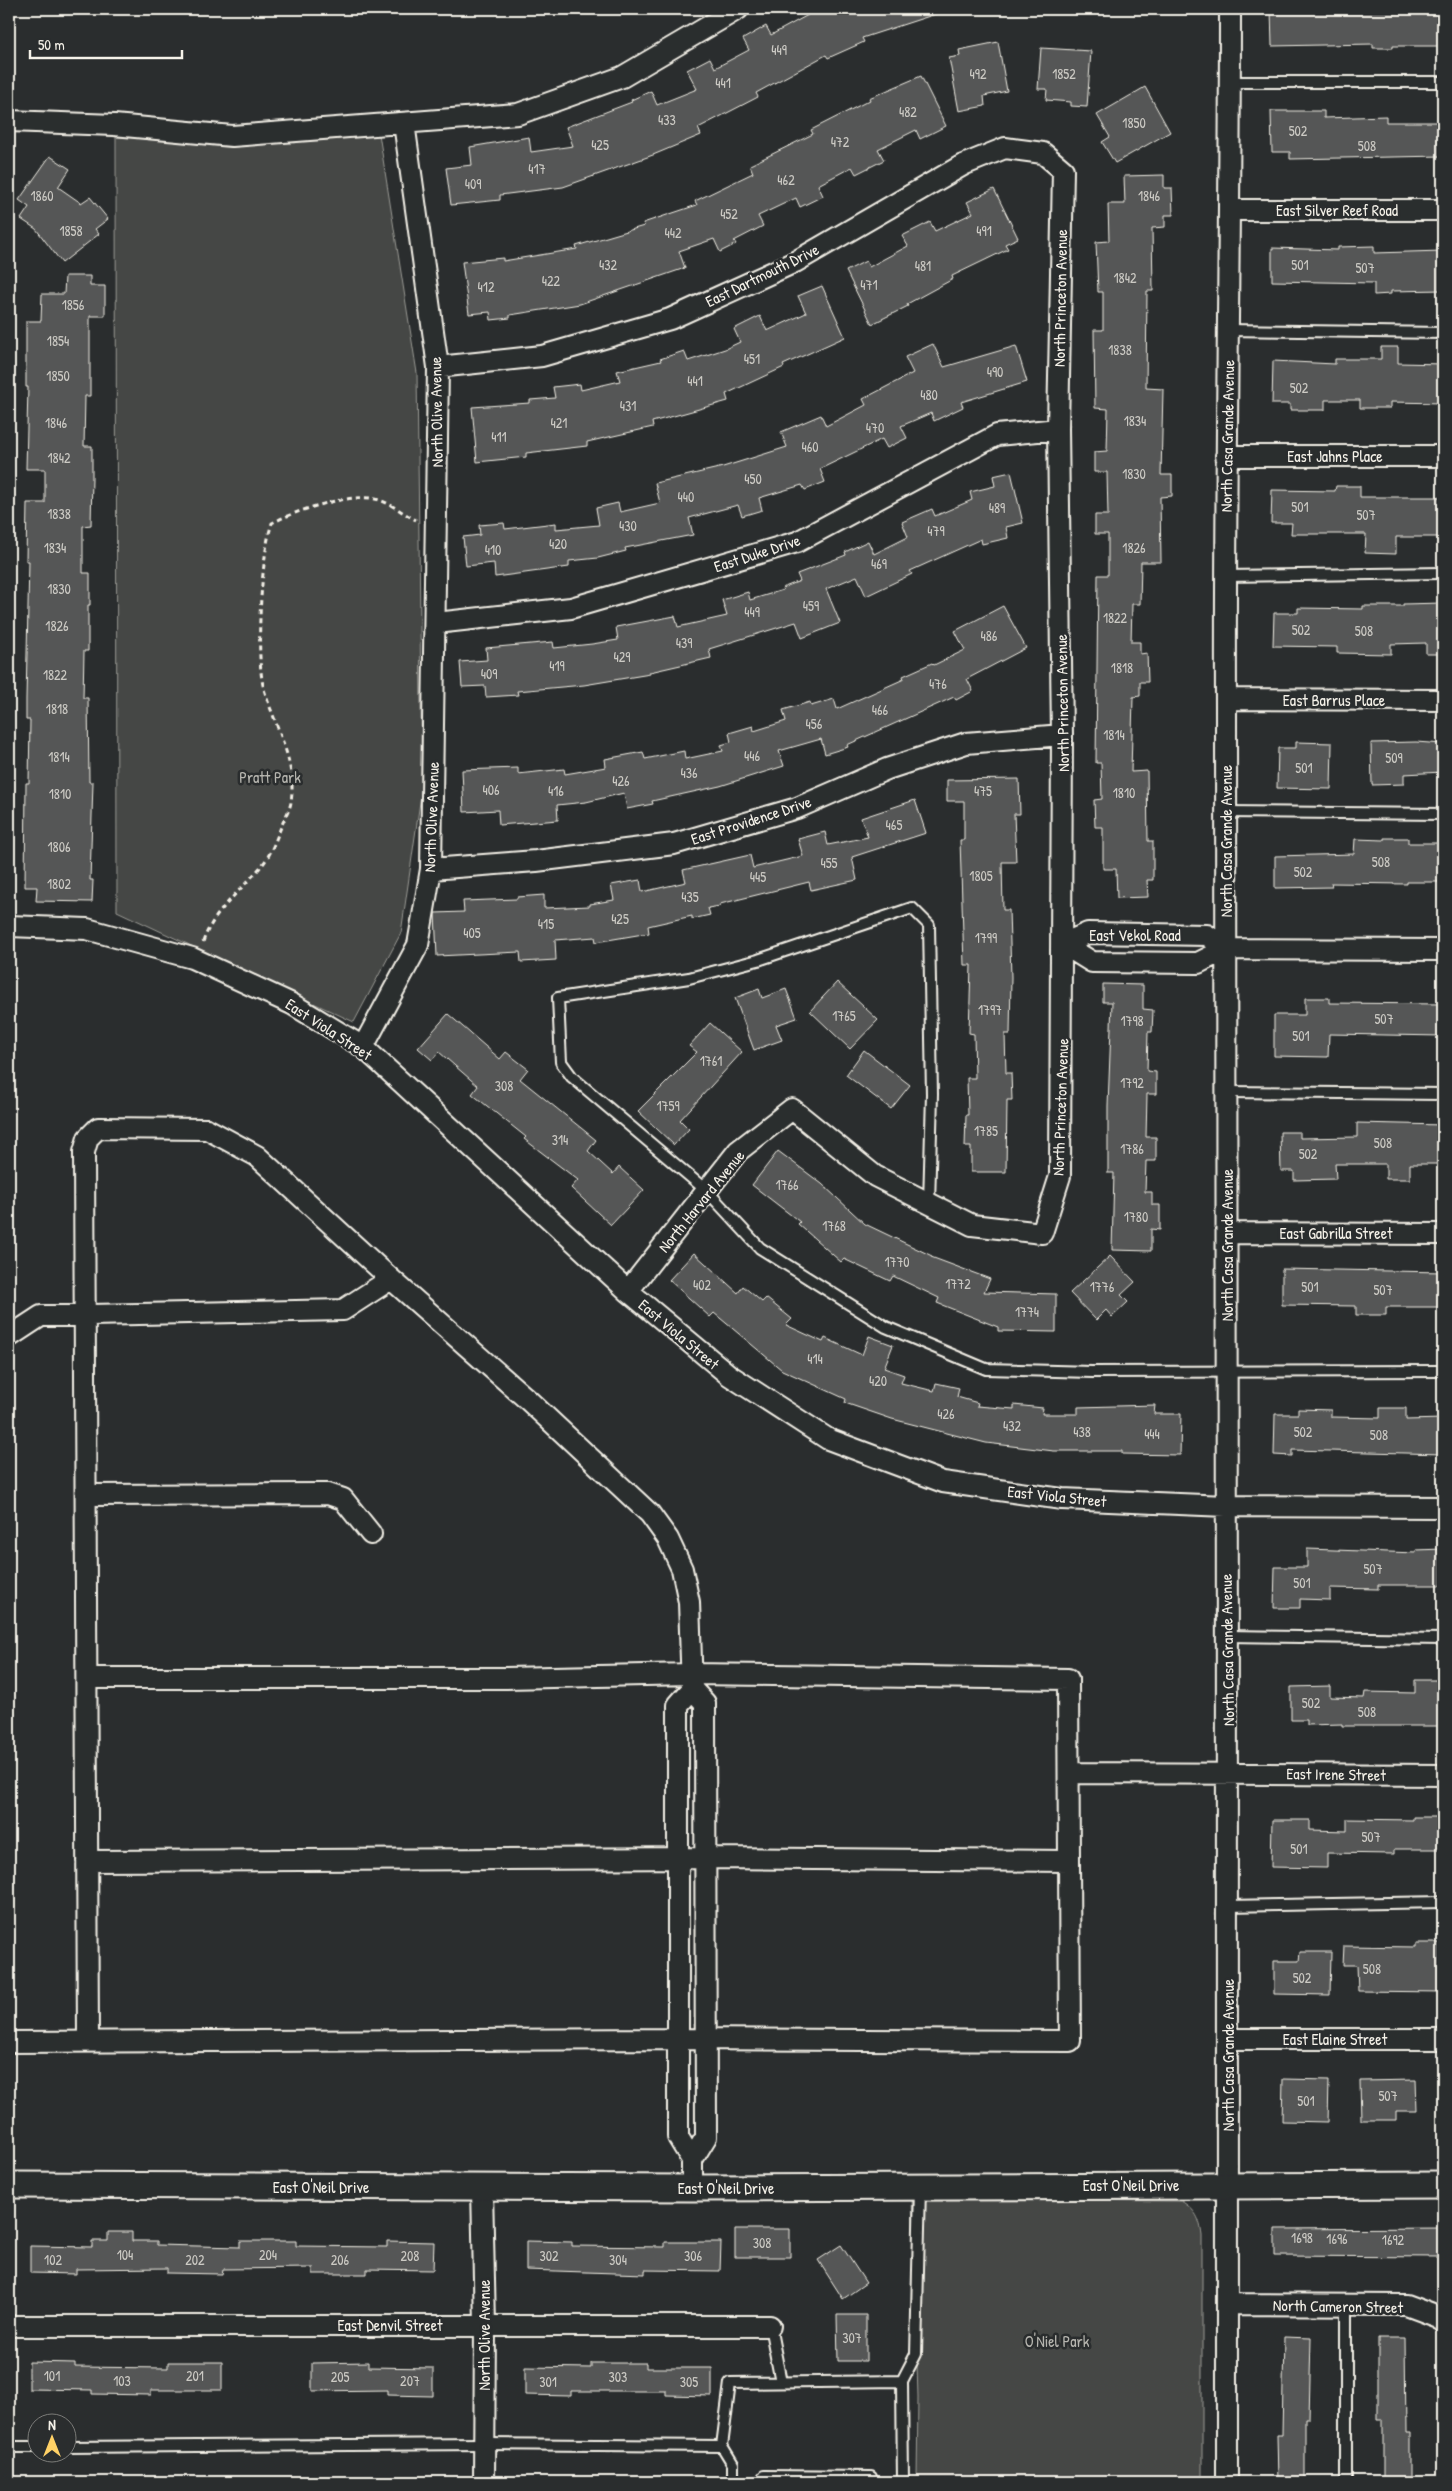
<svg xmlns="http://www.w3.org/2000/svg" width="1452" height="2491" viewBox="0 0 1452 2491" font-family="'Patrick Hand',sans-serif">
	<rect width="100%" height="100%" fill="#2a2d2e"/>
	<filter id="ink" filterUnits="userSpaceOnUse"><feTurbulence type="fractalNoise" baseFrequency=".02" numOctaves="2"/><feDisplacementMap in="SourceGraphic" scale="10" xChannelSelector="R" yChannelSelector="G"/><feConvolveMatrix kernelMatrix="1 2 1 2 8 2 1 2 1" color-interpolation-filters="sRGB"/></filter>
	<g filter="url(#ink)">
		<path fill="#444645" stroke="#9c9c96" d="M379,134L417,373L422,788L401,933L354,1022L117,911L116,137Z
			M912,2199L1181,2201C1196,2210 1200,2219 1202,2236V2482H917L918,2397Z"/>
		<path fill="#555756" stroke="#f4f1e8" d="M805,9H941L942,12L862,38L864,42L828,58L826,55L756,93L758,97L698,128L701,135L653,155L563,187L500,195V200L451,205L446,168L472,165L470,147L529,137L531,152L573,146L566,127L632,102L631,100L651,91L657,105L697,89L687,70L710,58L715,68L749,50L743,39L766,26L771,35L808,15Z
			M1271,9H1443V46H1393V48H1373V44L1272,46Z
			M998,42L1007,91L984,96L985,106L959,111L949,58L960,56L959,50Z
			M1041,48L1091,51L1087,107L1071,106V102L1046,100L1047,89H1038Z
			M921,76L946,126L920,139L916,130L878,149L884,160L856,174L852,167L818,185L823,196L800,207L796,198L758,216L763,226L734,241L736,244L720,252L714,239L679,251L685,268L580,304L510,315V318L491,320L490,312L469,314L462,262L503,258V261L577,249L576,246L644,226L643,223L697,205L695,201L753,173L750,165L813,134L811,130L870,100L869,98Z
			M1145,87L1170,132L1115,163L1102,142L1110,137L1097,115Z
			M1271,111H1324V118L1386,116V122H1443V156L1290,159V152H1272Z
			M50,156L70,169L58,187L81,203L90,197L108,219L95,229L99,234L62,263L36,229L21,219L29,207L19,200Z
			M1164,175V188H1172L1173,215H1165V227L1152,228L1153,291H1147L1146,388L1163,389L1161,475H1172V496L1160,497L1161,562H1141L1140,604H1132L1131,642H1140V654L1147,653L1148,682H1140V696L1133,697L1131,772L1147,771L1148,841H1153V880H1147L1148,897L1117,898L1116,869H1103V827H1095L1094,800L1102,799L1101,763H1096L1098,575H1108V534H1095V515H1108L1107,472H1094V452L1107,451L1108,409L1095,408L1094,330H1103V292H1098L1096,242L1109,241L1108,204H1125L1124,176Z
			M994,189L1018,238L1005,244L1008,249L952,276L953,279L907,304L908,306L872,324L846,271L866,261L869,267L908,246L902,236L930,222L935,231L973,213L967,202Z
			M1374,246V253L1443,251V290L1391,291V294L1374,295V283L1272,281V248L1338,250V247Z
			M65,276H90V286H105V316H90V396H85L84,446H92V477L91,525L83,526V573H90V605H88V651H84L83,698H88L89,782H93L90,880H93L92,902L36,901L37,887H25L26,783H29L30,720H26V699L29,561H26L27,503H45V469H26L28,387H26V321H41L42,294H64Z
			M822,286L845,337L783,365L784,367L726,394L728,401L652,422L653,427L587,442V446L526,453V457L477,462L472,407L530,403V400L555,398L553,387L580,384L581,390L620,381L617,371L661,361L660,359L684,351L688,361L725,349L740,342L734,329L760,316L767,331L806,313L798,296Z
			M933,344L944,367L1016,346L1027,382L961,402L963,407L934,421L931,413L901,426L907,438L887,448L882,439L820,469L825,482L805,490L802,485L759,498L762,510L742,516L738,505L689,518L693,535L625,548L626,551L598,558L569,561V567L495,577L494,563L466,566L463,537L480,535L479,525L504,523L505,529L556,523V529L599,525L596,508L618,503L620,512L660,503L655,483L723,467L787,447L781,432L821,415L826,426L866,405L863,399L913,373L905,357Z
			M1381,347H1398V363L1443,364V403L1390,402V408H1360V400H1325V410H1290V404H1272L1273,361L1335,364V359H1381Z
			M1011,472L1023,523L1006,527L1008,538L982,544L981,539L910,571L912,574L866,596L857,576L826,589L840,623L802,638L796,622L709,649L711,658L650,672V674L584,685L517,691L518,695L486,697L485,686L462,687L460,662L487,660L486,648L553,642L554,648L592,644L618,640L616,627L675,616L678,627L727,616L722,600L748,592L750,600L783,590L782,588L800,581L797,574L846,555L845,552L868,541L874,554L908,537L902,522L932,509L935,516L972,500L970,492L995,486L993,476Z
			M1336,486H1360V497H1443V537H1396V554L1365,553L1366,534H1291L1292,523H1271L1272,490L1335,491Z
			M1443,603V654H1426V643L1391,644V654L1337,653V647L1273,646L1274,613H1298V608L1363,609V606H1403V604Z
			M1003,606L1026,648L967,679L973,691L956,700L954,697L847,745L848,747L825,754L821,739L779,751L784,766L720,786L652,801L653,804L627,809L624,793L586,802L557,805L558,820L499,825L498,810L464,812L462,770L518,768V774L564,769L565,774L606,767L605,759L643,752L645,759L684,751L685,759L723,751L721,745L731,742L729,733L753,726L754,731L786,721L783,710L810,702L811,706L834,699L837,709L904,679L903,676L932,663L934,665L965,650L955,631Z
			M1296,742L1332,743L1331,789L1277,788L1278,748H1296Z
			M1416,742L1443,744V772L1404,774V784L1372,785L1371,743Z
			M1019,779L1020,814H1014L1016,862H1002L1003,910H1009L1011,977L1010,1034H1005L1006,1073H1011L1012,1100H1007L1006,1172H971V1147H965L966,1115H968L967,1078H975L974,1034L969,1033L971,965H964L960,840H964V801H947V780Z
			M915,800L926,833L852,857L857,880L811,890L809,882L720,904V906L708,908L710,915L692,919V916L648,926L649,933L596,942L595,937L555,940L556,960L521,962L520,952L437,956L435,913L464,912L463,901L517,899V897L544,895V908L590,906V904L614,900L611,885L640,880L642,892L686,882L683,870L750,855L753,868L803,856L798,839L825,832L828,845L868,837L861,818Z
			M1384,838H1408V843H1443V882H1407V884L1331,883L1332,887L1275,888V856L1354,854L1355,839L1384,840Z
			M837,982L878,1020L850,1049L810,1011Z
			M1103,984L1143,985V1009L1153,1010L1152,1032H1148L1147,1071L1156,1072V1094H1147L1146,1137H1156V1161H1146L1145,1192H1152V1205H1160V1230L1151,1229V1251L1112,1250L1114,1173H1108V1106L1112,1002H1103Z
			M759,989L762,998L786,989L797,1018L776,1025L782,1040L754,1050L735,998Z
			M1305,998H1329V1003L1443,1004V1036L1329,1034L1328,1057L1274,1056V1015H1305Z
			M448,1014L500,1059L506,1052L528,1069L520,1079L596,1140L588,1151L613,1174L619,1167L644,1190L611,1225L571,1188L578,1180L524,1139L526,1137L472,1094L478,1086L439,1052L432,1060L418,1048Z
			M710,1023L742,1052L680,1120L689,1129L674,1145L638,1111L697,1052L689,1046Z
			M864,1050L910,1085L891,1109L846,1075Z
			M1357,1123L1443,1125V1164H1410V1179H1386V1164H1335L1336,1179L1294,1180V1171H1281L1280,1132H1300V1138L1357,1137Z
			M778,1151L822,1184L865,1224L932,1256L931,1257L990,1279L984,1292L1056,1294V1332L998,1331V1327L937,1303L939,1298L893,1276L890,1281L844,1259L841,1262L798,1224L800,1222L752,1185Z
			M694,1253L738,1293L743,1286L762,1302L766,1298L792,1319L786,1325L823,1342L825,1338L862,1355L869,1336L893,1345L884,1368L904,1375L901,1383L934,1391L936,1383L959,1388L957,1397L978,1403L977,1406L1014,1409V1405L1043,1408L1042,1414H1078V1407L1155,1405L1154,1414H1181L1180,1455L1122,1454V1451H1054L986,1443L892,1419L845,1403L846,1399L782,1370L714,1313L710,1317L669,1280Z
			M1110,1256L1135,1282L1121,1295L1128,1302L1112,1317L1106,1310L1096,1320L1070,1293Z
			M1282,1269L1443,1272V1307H1386V1315H1356V1306L1282,1305Z
			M1380,1408H1406V1420L1443,1419V1454L1292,1450V1456L1274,1455L1275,1414H1298V1409L1331,1410V1417L1380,1418Z
			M1307,1549L1416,1553V1550L1443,1549V1585H1378V1589L1330,1588V1600L1300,1599V1608H1274L1275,1567H1307Z
			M1415,1680H1443V1726H1342V1724L1307,1725V1720H1291V1687L1330,1686V1697L1364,1698L1365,1692L1415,1693Z
			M1413,1817H1443V1849H1394V1854L1327,1853V1868L1271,1867L1272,1820H1310V1830L1347,1831V1819L1413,1820Z
			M1416,1943H1443V1992L1358,1991L1357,1965H1343L1344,1946L1416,1947Z
			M1300,1952H1331L1330,1995L1274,1994V1961H1299Z
			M1283,2079L1329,2080L1328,2122L1282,2121Z
			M1416,2080L1417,2111H1396V2120H1361L1360,2081Z
			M1443,2228V2257L1275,2256V2229Z
			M735,2229H790V2257H735Z
			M108,2232H132V2241H157V2245L240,2247V2241H296V2246L387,2247V2241L434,2242L433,2270L367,2269V2274H313V2268L223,2269L222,2274L167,2273V2268L76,2269V2274L30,2273V2246L92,2247V2241H108Z
			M526,2241L572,2242V2246L665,2247V2242H721L720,2271L645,2270V2274L526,2270Z
			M841,2245L866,2283L843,2299L818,2260Z
			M837,2315H866V2361H838Z
			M1284,2337L1311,2338L1309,2418H1305V2482H1278L1277,2434H1282Z
			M1378,2338H1405L1406,2434H1410V2482H1383V2419H1378Z
			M29,2362L75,2363V2367L168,2368V2362H222V2390H151V2395L92,2394V2390L29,2389Z
			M368,2362V2367L433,2368V2396L387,2395V2390L312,2391V2363Z
			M591,2363H646V2368H712V2396L666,2395V2391H571V2396L525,2395V2367L591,2368Z"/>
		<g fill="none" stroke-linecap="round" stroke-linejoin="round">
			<g stroke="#f4f1e8" stroke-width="14">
				<path id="service" d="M1230,82H1443
					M1228,330L1443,333
					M1226,576L1443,573
					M1226,812L1443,814
					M1227,1092L1443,1094
					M929,1204L932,1094L929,925L912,908L758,960L689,978L558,998L561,1062L572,1077L707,1191L760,1248L886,1327L986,1369L1092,1372L1443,1371
					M1227,1636L1443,1639
					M1228,1906L1443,1902
					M1346,2305V2482
					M770,2326L781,2382
					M722,2446L730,2383L902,2381
					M9,2447H38
					M68,2447L484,2444L722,2446L733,2464V2482
					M763,2482L764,2476L871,2477V2482
					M903,2482L902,2381L916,2354L920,2187"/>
			</g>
			<g stroke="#f4f1e8" stroke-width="24">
				<path id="minor" d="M9,121L114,125L232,136L518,114L622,77L738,9
					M1230,210H1443
					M438,367L542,356L670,319L795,262L963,165L1005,148L1043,153L1063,170L1058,429L1062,735L1060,1176L1042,1233L972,1225L875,1176L792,1109L738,1151L628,1291
					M1226,456H1443
					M436,623L571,608L797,542L997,435L1058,429
					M1226,699L1443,700
					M431,869L536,861L674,844L797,808L887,769L966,743L1062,735
					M9,926L87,929L192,958L292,1004L363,1047L628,1291L729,1375L828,1439L943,1482L1062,1499L1226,1506L1443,1507
					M1226,949L1207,935L1088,933L1063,944L1092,962L1198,963L1226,949L1443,950
					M363,1047L418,945L431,869L438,367L404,123
					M1228,1233L1443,1234
					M9,1337L41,1316L343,1310L391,1279
					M87,1495L328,1494L343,1499L371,1534
					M692,1689L705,1703L706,2137L692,2160V2188
					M1069,1773L1443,1775
					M87,1861L706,1858L1069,1861
					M1228,2039H1443
					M88,2041L84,1152L88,1138L98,1128L207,1129L257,1156L391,1279L528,1400L650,1514L668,1539L682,1569L689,1602L692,1689L678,1705V2137L692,2160
					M9,2042L678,2039L1070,2041L1068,1679L691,1674L506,1678H88
					M482,2188L485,2325L484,2482
					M1227,2304L1406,2305L1441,2318L1443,2322
					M9,2326H770
					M1227,2482C1228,1890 1226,1297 1226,705C1225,473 1230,241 1230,9"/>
			</g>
			<g stroke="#f4f1e8" stroke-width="29">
				<path id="tertiary" d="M9,2185L692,2188L1443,2185"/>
			</g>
			<path stroke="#f4f1e8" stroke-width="3" stroke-dasharray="5 4" stroke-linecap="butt" d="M203,942C213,911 243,889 263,864C271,854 276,839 281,827C284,819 290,810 291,802C297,761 275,727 264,689C255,659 261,554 272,523C295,511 353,491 379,500C392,504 404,514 416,520"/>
			<use href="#service" stroke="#2a2d2e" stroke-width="10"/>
			<use href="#minor" stroke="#2a2d2e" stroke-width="20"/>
			<use href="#tertiary" stroke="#2a2d2e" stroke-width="25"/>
		</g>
	</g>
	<g text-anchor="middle" stroke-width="5" stroke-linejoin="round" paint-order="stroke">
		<g font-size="14" fill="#cccac4">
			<text x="779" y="55">449</text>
			<text x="978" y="79">492</text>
			<text x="1064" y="79">1852</text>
			<text x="723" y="88">441</text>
			<text x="908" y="117">482</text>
			<text x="667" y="125">433</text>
			<text x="1134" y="128">1850</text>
			<text x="1298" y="136">502</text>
			<text x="840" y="147">472</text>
			<text x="600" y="150">425</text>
			<text x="1367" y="151">508</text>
			<text x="537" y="174">417</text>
			<text x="786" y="185">462</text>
			<text x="473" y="189">409</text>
			<text x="42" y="201">1860</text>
			<text x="1149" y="201">1846</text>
			<text x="729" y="219">452</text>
			<text x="71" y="236">1858</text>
			<text x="984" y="236">491</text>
			<text x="673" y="238">442</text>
			<text x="608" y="270">432</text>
			<text x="1300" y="270">501</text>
			<text x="923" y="271">481</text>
			<text x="1365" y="273">507</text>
			<text x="1125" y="283">1842</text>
			<text x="551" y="286">422</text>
			<text x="869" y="290">471</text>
			<text x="486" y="292">412</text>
			<text x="73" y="310">1856</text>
			<text x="58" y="346">1854</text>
			<text x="1120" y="355">1838</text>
			<text x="752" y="364">451</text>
			<text x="995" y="377">490</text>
			<text x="58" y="381">1850</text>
			<text x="695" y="386">441</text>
			<text x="1299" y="393">502</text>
			<text x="929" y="400">480</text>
			<text x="628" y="411">431</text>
			<text x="1135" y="426">1834</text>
			<text x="56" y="428">1846</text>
			<text x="559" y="428">421</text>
			<text x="875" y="433">470</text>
			<text x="499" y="442">411</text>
			<text x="810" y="452">460</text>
			<text x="59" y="463">1842</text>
			<text x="1134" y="479">1830</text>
			<text x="753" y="484">450</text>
			<text x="686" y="502">440</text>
			<text x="1300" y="512">501</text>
			<text x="997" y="513">489</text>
			<text x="59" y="519">1838</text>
			<text x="1366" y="520">507</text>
			<text x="628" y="531">430</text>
			<text x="936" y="536">479</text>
			<text x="558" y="549">420</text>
			<text x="55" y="553">1834</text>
			<text x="1134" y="553">1826</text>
			<text x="493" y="555">410</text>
			<text x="879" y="569">469</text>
			<text x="59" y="594">1830</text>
			<text x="811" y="611">459</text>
			<text x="752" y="617">449</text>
			<text x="1115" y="623">1822</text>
			<text x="57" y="631">1826</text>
			<text x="1301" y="635">502</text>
			<text x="1364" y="636">508</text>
			<text x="989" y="641">486</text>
			<text x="684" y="648">439</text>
			<text x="622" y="662">429</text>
			<text x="557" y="671">419</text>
			<text x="1122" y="673">1818</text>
			<text x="489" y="679">409</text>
			<text x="55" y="680">1822</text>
			<text x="938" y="689">476</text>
			<text x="57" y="714">1818</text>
			<text x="880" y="715">466</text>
			<text x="814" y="729">456</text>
			<text x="1114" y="740">1814</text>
			<text x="752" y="761">446</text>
			<text x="59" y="762">1814</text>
			<text x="1394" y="763">509</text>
			<text x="1304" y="773">501</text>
			<text x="689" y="778">436</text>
			<text x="621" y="786">426</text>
			<text x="491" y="795">406</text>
			<text x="556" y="796">416</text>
			<text x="983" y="796">475</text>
			<text x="1124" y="798">1810</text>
			<text x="60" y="799">1810</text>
			<text x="894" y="830">465</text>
			<text x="59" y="852">1806</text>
			<text x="1381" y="867">508</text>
			<text x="829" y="868">455</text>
			<text x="1303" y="877">502</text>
			<text x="981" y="881">1805</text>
			<text x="758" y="882">445</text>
			<text x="59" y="889">1802</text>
			<text x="690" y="902">435</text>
			<text x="620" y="924">425</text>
			<text x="546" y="929">415</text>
			<text x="472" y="938">405</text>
			<text x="986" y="943">1799</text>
			<text x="990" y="1015">1797</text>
			<text x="844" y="1021">1765</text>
			<text x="1384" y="1024">507</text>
			<text x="1132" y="1026">1798</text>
			<text x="1301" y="1041">501</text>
			<text x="711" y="1066">1761</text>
			<text x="1132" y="1088">1792</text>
			<text x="504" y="1091">308</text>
			<text x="668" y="1111">1759</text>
			<text x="986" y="1136">1785</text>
			<text x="560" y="1145">314</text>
			<text x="1383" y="1148">508</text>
			<text x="1132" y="1154">1786</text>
			<text x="1308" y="1159">502</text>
			<text x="787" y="1190">1766</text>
			<text x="1136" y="1222">1780</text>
			<text x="834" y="1231">1768</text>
			<text x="897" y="1267">1770</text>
			<text x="958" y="1289">1772</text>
			<text x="702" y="1290">402</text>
			<text x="1102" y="1292">1776</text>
			<text x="1310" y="1292">501</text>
			<text x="1383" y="1295">507</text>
			<text x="1027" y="1317">1774</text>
			<text x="815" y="1364">414</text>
			<text x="878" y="1386">420</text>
			<text x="946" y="1419">426</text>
			<text x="1012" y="1431">432</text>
			<text x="1082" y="1437">438</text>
			<text x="1303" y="1437">502</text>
			<text x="1152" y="1439">444</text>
			<text x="1379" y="1440">508</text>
			<text x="1373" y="1574">507</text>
			<text x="1302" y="1588">501</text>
			<text x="1311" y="1708">502</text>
			<text x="1367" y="1717">508</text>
			<text x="1371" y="1842">507</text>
			<text x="1299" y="1854">501</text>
			<text x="1372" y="1974">508</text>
			<text x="1302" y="1983">502</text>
			<text x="1388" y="2101">507</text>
			<text x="1306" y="2106">501</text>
			<text x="1302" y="2243">1698</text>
			<text x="1337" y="2244">1696</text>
			<text x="1393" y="2245">1692</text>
			<text x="762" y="2248">308</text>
			<text x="125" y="2260">104</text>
			<text x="268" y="2260">204</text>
			<text x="410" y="2261">208</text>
			<text x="549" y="2261">302</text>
			<text x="693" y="2261">306</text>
			<text x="53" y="2265">102</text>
			<text x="195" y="2265">202</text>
			<text x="340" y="2265">206</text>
			<text x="618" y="2265">304</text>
			<text x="852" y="2343">307</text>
			<text x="52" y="2381">101</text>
			<text x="195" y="2381">201</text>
			<text x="340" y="2382">205</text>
			<text x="618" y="2382">303</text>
			<text x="122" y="2386">103</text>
			<text x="410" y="2386">207</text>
			<text x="548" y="2387">301</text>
			<text x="689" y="2387">305</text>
		</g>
		<g font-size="16" fill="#f4f1e8" stroke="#2a2d2e">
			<text x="1337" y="216">East Silver Reef Road</text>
			<text transform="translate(762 275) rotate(-26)" y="6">East Dartmouth Drive</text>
			<text transform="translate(1060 298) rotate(-89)" y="6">North Princeton Avenue</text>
			<text transform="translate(436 412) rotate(-91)" y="6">North Olive Avenue</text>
			<text transform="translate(1227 436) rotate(-89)" y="6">North Casa Grande Avenue</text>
			<text x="1335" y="462">East Jahns Place</text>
			<text transform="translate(757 553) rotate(-18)" y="6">East Duke Drive</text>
			<text x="1334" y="706">East Barrus Place</text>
			<text transform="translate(1062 703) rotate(-91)" y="6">North Princeton Avenue</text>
			<text transform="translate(431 817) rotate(-88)" y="6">North Olive Avenue</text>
			<text transform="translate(751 820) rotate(-18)" y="6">East Providence Drive</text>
			<text transform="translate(1226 841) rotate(-90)" y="6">North Casa Grande Avenue</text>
			<text x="1135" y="941">East Vekol Road</text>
			<text transform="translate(329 1029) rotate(33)" y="6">East Viola Street</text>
			<text transform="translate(1060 1107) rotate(-88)" y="6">North Princeton Avenue</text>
			<text transform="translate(701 1201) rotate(-51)" y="6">North Harvard Avenue</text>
			<text x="1336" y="1239">East Gabrilla Street</text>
			<text transform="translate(1227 1245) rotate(-90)" y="6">North Casa Grande Avenue</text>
			<text transform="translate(679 1334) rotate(40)" y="6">East Viola Street</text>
			<text transform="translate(1057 1496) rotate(6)" y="6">East Viola Street</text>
			<text transform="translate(1227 1650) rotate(-91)" y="6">North Casa Grande Avenue</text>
			<text transform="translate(1336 1774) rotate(1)" y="6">East Irene Street</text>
			<text x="1335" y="2045">East Elaine Street</text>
			<text transform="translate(1228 2055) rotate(-90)" y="6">North Casa Grande Avenue</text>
			<text x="1131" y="2191">East O'Neil Drive</text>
			<text x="321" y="2193">East O'Neil Drive</text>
			<text x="726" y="2194">East O'Neil Drive</text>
			<text transform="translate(1338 2306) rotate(1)" y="6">North Cameron Street</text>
			<text x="390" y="2331">East Denvil Street</text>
			<text transform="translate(484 2335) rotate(-90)" y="6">North Olive Avenue</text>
		</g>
		<g font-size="16" fill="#b6b5af" stroke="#2a2d2e">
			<text x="270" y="783">Pratt Park</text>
			<text x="1057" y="2347">O'Niel Park</text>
		</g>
	</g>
	<rect width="1452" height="2491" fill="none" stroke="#2a2d2e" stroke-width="30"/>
	<rect x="15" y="15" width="1422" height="2461" fill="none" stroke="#f4f1e8" stroke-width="2" filter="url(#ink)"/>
	<g transform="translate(52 2438)"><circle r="24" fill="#2a2d2e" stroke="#7b7b78"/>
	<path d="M0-4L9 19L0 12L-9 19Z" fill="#ffd166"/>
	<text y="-8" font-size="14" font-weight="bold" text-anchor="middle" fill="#f4f1e8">N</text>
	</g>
	<path d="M30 50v8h152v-8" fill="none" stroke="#f4f1e8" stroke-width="2.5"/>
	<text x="38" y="50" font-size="15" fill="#f4f1e8" stroke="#2a2d2e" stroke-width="4" paint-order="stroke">50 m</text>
</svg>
